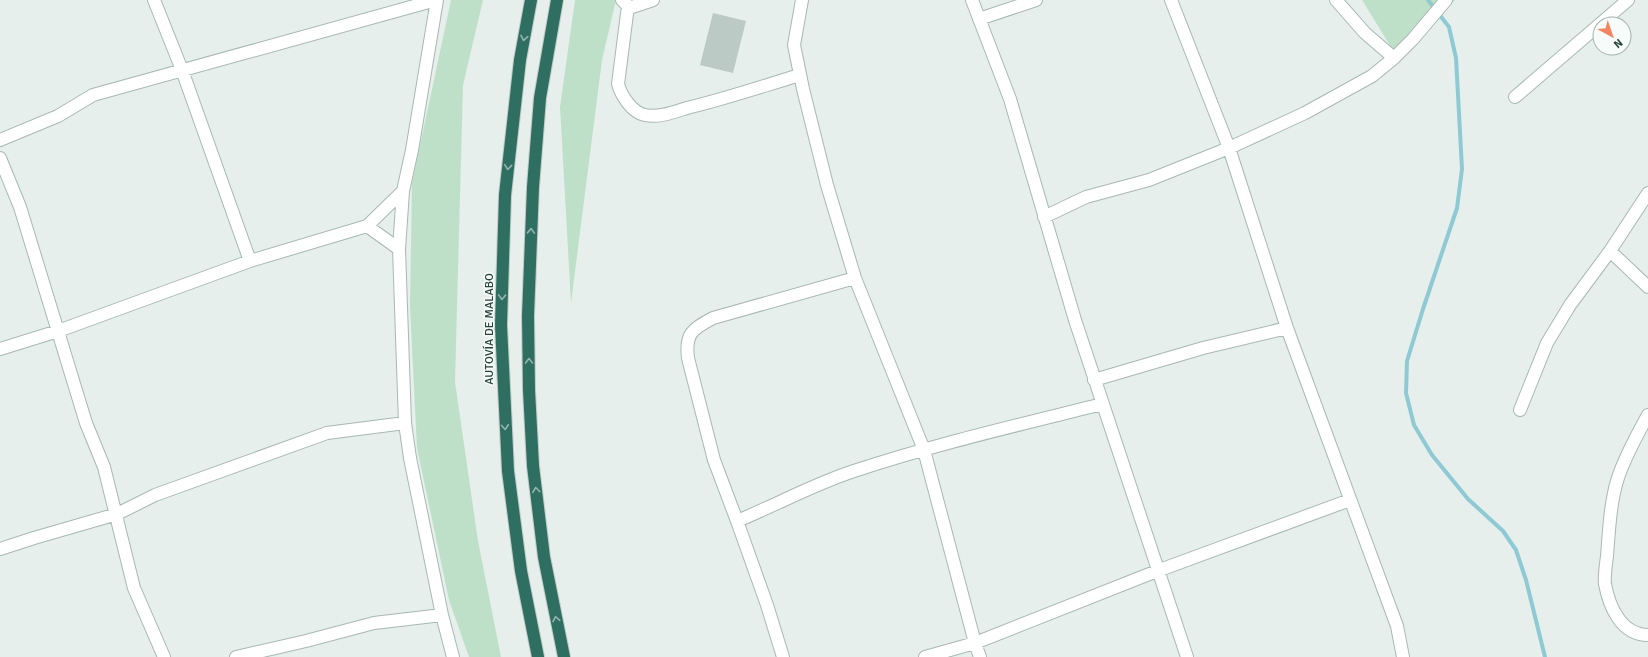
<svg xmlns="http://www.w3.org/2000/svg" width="1648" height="657" viewBox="0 0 1648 657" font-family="Signika,sans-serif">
	<rect width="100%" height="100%" fill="#e6efeb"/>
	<path fill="#bfe0c8" d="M451,0H483L463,85L455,382L478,541L501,657H469L449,600L417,448L410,307L412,183Z
		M575,0H616L602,60L571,303L560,107Z
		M1362,0H1455L1399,60Z"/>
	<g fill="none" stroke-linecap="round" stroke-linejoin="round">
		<path stroke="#8ec9d4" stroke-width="4" d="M1428,0L1449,27L1456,58L1462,169L1457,208L1423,309L1407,361L1406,393L1414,425L1432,455L1468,499L1503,531L1516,550L1526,580L1545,657"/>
	</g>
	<path fill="#bbcac4" d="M713,13L746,21L733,73L700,65Z"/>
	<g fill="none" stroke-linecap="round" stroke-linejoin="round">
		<g stroke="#a8b8b2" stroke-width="14">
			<path id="street" d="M154,0L182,70L250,261
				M437,0L412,150L403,191L399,249L405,423L410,458L442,615L453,657
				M622,0L628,6L632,7L653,0
				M802,0L794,45L803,89L827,185L855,278L924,450L975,643L980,657
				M972,0L1010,99L1075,320L1187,657
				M1171,0L1229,148L1287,328L1397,626L1403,657
				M1336,0L1365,33L1394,58
				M628,6L618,84C621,95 632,113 645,115C659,118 674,112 687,108C725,99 763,86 800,75
				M979,19L1036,0
				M1600,24L1628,0
				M1515,97L1600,24
				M0,140L58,116L93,95L436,0
				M0,158L20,207L86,423L104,467L134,588L164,657
				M1044,217L1086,197L1149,180L1229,148L1305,113L1372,76L1394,58L1413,39L1446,0
				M367,226L399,249
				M1610,251L1648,287
				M855,278L713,318C692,329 685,334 688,358L714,460L737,521C776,505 814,484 854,471C935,444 1019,425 1102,404
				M0,349L58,331L250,261L367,226L403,191
				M1094,380L1203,348L1287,328
				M1520,410L1547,343L1570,305L1610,251L1648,193
				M1648,415C1638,433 1623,461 1617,481C1610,505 1609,531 1607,556C1606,565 1604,575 1605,584C1609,606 1621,635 1648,635
				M737,521L767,605L783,657
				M0,549L34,538L117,514L155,495L327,433L405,423
				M236,657L306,641L374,623L442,615
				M925,657L975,643L1157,571L1350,500"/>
		</g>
		<g stroke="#c2cac8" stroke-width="14">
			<path id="highway" d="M531,0L520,60L505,195L501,325L508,471L521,571L538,657
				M557,0L540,98L533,187L528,316L529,390L533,466L544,557L564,657"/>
		</g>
		<use href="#street" stroke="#fff" stroke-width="12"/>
		<use href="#highway" stroke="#2f6f62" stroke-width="12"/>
	</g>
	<defs><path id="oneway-chevron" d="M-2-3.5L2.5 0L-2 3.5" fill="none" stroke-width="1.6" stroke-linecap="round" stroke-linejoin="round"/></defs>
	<g stroke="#93b5ae">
		<use href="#oneway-chevron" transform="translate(524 38) rotate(100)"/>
		<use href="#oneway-chevron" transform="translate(508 167) rotate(96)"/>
		<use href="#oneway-chevron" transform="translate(531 231) rotate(-88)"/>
		<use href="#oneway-chevron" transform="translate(502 297) rotate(92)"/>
		<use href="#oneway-chevron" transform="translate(529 361) rotate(-91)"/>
		<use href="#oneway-chevron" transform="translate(505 427) rotate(86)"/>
		<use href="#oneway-chevron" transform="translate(536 490) rotate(-97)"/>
		<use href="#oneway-chevron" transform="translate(556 619) rotate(-101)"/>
	</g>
	<g text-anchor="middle" stroke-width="3" stroke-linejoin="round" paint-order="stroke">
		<g font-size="12" fill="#24423a" stroke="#f7fbf9">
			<text transform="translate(489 329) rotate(-90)" y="4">AUTOVÍA DE MALABO</text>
		</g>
	</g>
	<g transform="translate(1612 36) rotate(140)"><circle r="19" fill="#f7fbf9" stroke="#a3b1ad"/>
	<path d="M0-3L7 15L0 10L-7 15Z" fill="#f4845f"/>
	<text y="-6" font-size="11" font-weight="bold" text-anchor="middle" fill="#24423a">N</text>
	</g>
</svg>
